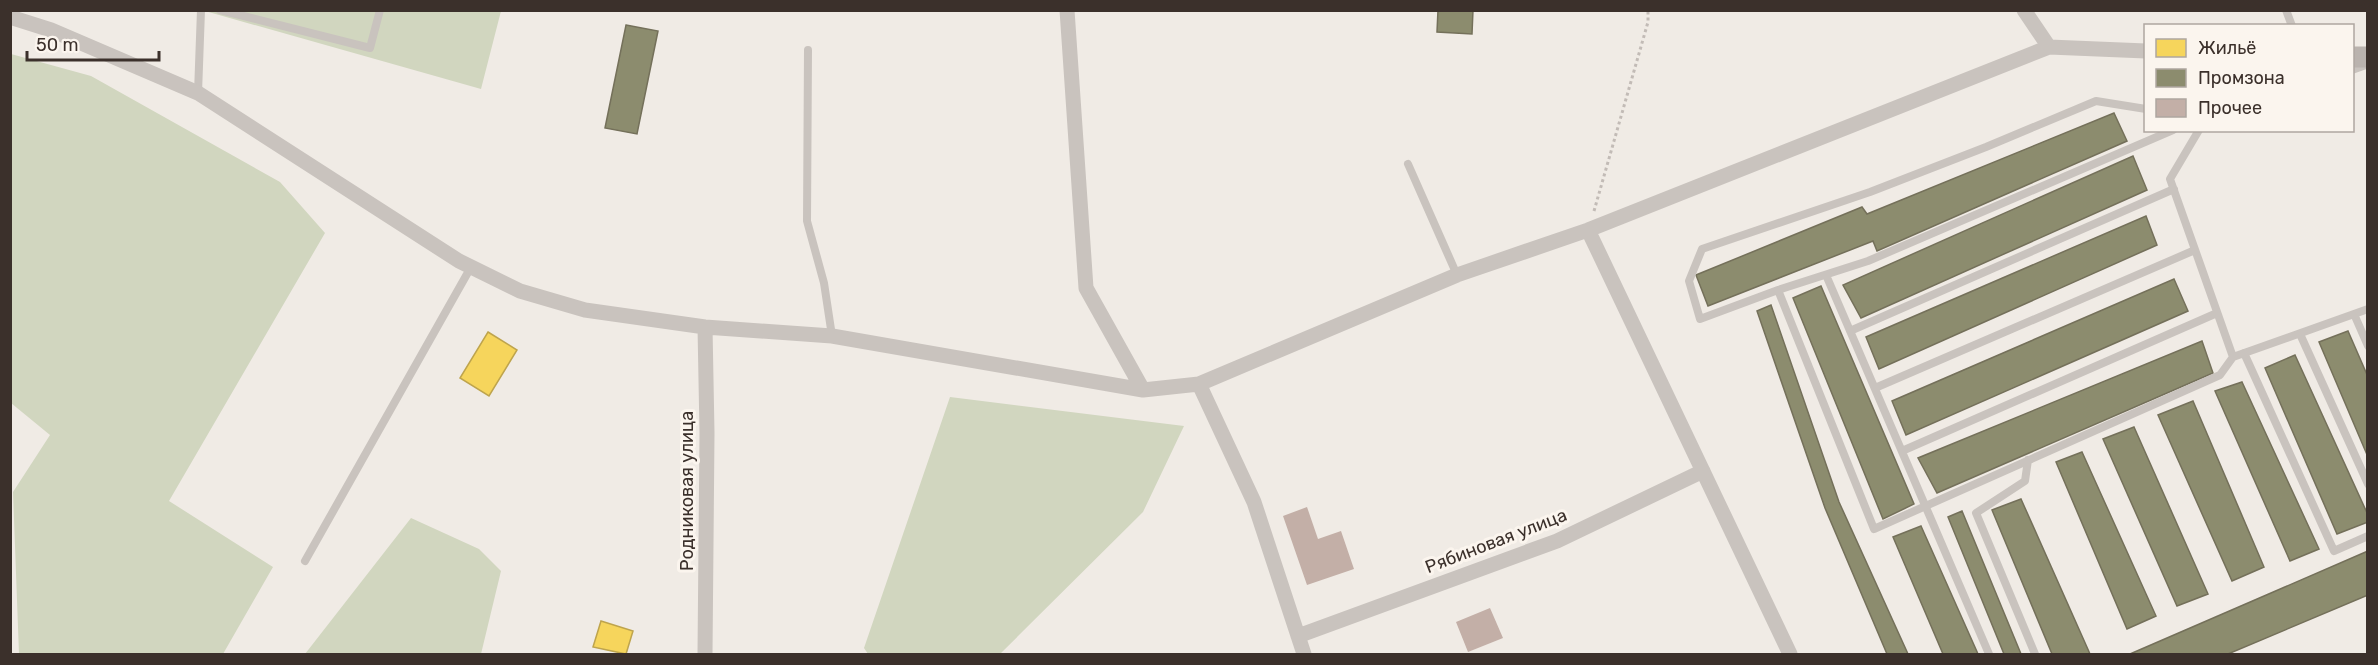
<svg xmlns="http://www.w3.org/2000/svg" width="2378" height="665" viewBox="0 0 2378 665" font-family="Rubik,sans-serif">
	<rect width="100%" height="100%" fill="#f0ebe5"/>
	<path fill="#d1d6bf" d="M205,11H501L481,89Z
		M11,54L91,76L280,182L325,233L169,501L273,567L223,654H19L13,492L50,435L11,403Z
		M950,397L1184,426L1143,512L1000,654H868L864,648Z
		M411,518L479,549L501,571L481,654H305Z"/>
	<path fill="#f6d55c" stroke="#bea44d" stroke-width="1.5" d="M488,332L517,350L489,396L460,378Z
		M601,621L633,631L626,654L593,647Z"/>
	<path fill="#8c8c6e" stroke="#74705a" stroke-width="1.5" d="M1438,10H1473L1472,34L1437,32Z
		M626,25L658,31L637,134L605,128Z
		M2114,113L2127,141L1877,251L1873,241L1708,306L1696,275L1862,207L1867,214Z
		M2133,156L2147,190L1861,318L1843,285Z
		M2146,216L2157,245L1879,369L1866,337Z
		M2174,279L2188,311L1906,435L1892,401Z
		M1821,286L1914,504L1883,519L1793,298Z
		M1771,305L1839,502L1908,654H1887L1825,508L1757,311Z
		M2348,331L2368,377V457L2319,342Z
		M2202,341L2213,373L1937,493L1918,458Z
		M2295,355L2368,515V522L2337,534L2265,368Z
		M2242,382L2319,549L2290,561L2215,391Z
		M2193,401L2264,567L2232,581L2158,415Z
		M2134,427L2208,594L2177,606L2103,439Z
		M2082,452L2156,616L2127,629L2056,462Z
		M2021,499L2090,654H2052L1992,510Z
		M1962,511L2021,654H2004L1948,517Z
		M1921,526L1978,654H1943L1893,537Z
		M2368,551V595L2228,654H2130Z"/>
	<path fill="#c3afa7" d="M1307,507L1318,539L1341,531L1354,569L1307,585L1283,516Z
		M1490,608L1503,638L1468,652L1456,622Z"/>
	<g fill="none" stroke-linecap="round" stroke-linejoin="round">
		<path stroke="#c2bbb6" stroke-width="3" stroke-dasharray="3 3" stroke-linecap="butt" d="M1594,211L1648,22V10"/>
		<path stroke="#c9c3be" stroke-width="8" d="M220,10L370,48L380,10
			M2286,10L2292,26
			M808,50L807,221L824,283L832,336
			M2352,70L2366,65
			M198,93L201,10
			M2146,109L2096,101L1986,147L1870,192L1702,249L1689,281L1700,319L1778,290L1868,261L2173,130
			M2199,130L2170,179L2233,357
			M1408,164L1457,275
			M1826,275L1989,654
			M1778,290L1874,529L2220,375L2233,357L2368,309
			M2354,314L2368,346
			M1850,331L2174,189
			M2300,334L2368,484
			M2244,353L2334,551L2368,536
			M1875,388L2195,250
			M1902,451L2217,313
			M2028,460L2025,481L1976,513L2035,654
			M305,561L471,267"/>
		<path stroke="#c9c3be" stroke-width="15" d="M1067,10L1086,288L1143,390
			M2024,10L2049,47
			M10,17L51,30L198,93L459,261L520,291L585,310L705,327L832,336L1143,390L1199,384L1457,275L1588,230L2049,47L2146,51
			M1588,230L1790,654
			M1199,384L1254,502L1304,654
			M1298,636L1557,541L1703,471
			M705,654L707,433L705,327"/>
		<path stroke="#bab3ae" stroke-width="21" d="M2352,57H2368"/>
	</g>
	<g text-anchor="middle" stroke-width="6" stroke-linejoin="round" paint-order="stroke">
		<g font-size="18" fill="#3b302b" stroke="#fbf5ee">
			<text transform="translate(687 491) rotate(-90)" y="6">Родниковая улица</text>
			<text transform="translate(1496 541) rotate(-21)" y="6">Рябиновая улица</text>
		</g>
	</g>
	<rect width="2378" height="665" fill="none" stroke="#3b302b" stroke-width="24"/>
	<rect x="2144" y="24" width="210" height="108" fill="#fbf5ee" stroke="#aea6a0" stroke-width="1.5"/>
	<rect x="2156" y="39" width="30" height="18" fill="#f6d55c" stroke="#aea6a0" stroke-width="1.5"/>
	<text x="2198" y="54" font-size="18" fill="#3b302b">Жильё</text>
	<rect x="2156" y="69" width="30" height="18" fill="#8c8c6e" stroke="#aea6a0" stroke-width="1.5"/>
	<text x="2198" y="84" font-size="18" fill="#3b302b">Промзона</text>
	<rect x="2156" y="99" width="30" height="18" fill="#c3afa7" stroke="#aea6a0" stroke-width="1.5"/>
	<text x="2198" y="114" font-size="18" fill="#3b302b">Прочее</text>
	<path d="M27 51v9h132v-9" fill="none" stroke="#3b302b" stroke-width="3"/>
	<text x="36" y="51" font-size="18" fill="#3b302b" stroke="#fbf5ee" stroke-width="4.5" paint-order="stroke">50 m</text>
</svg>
